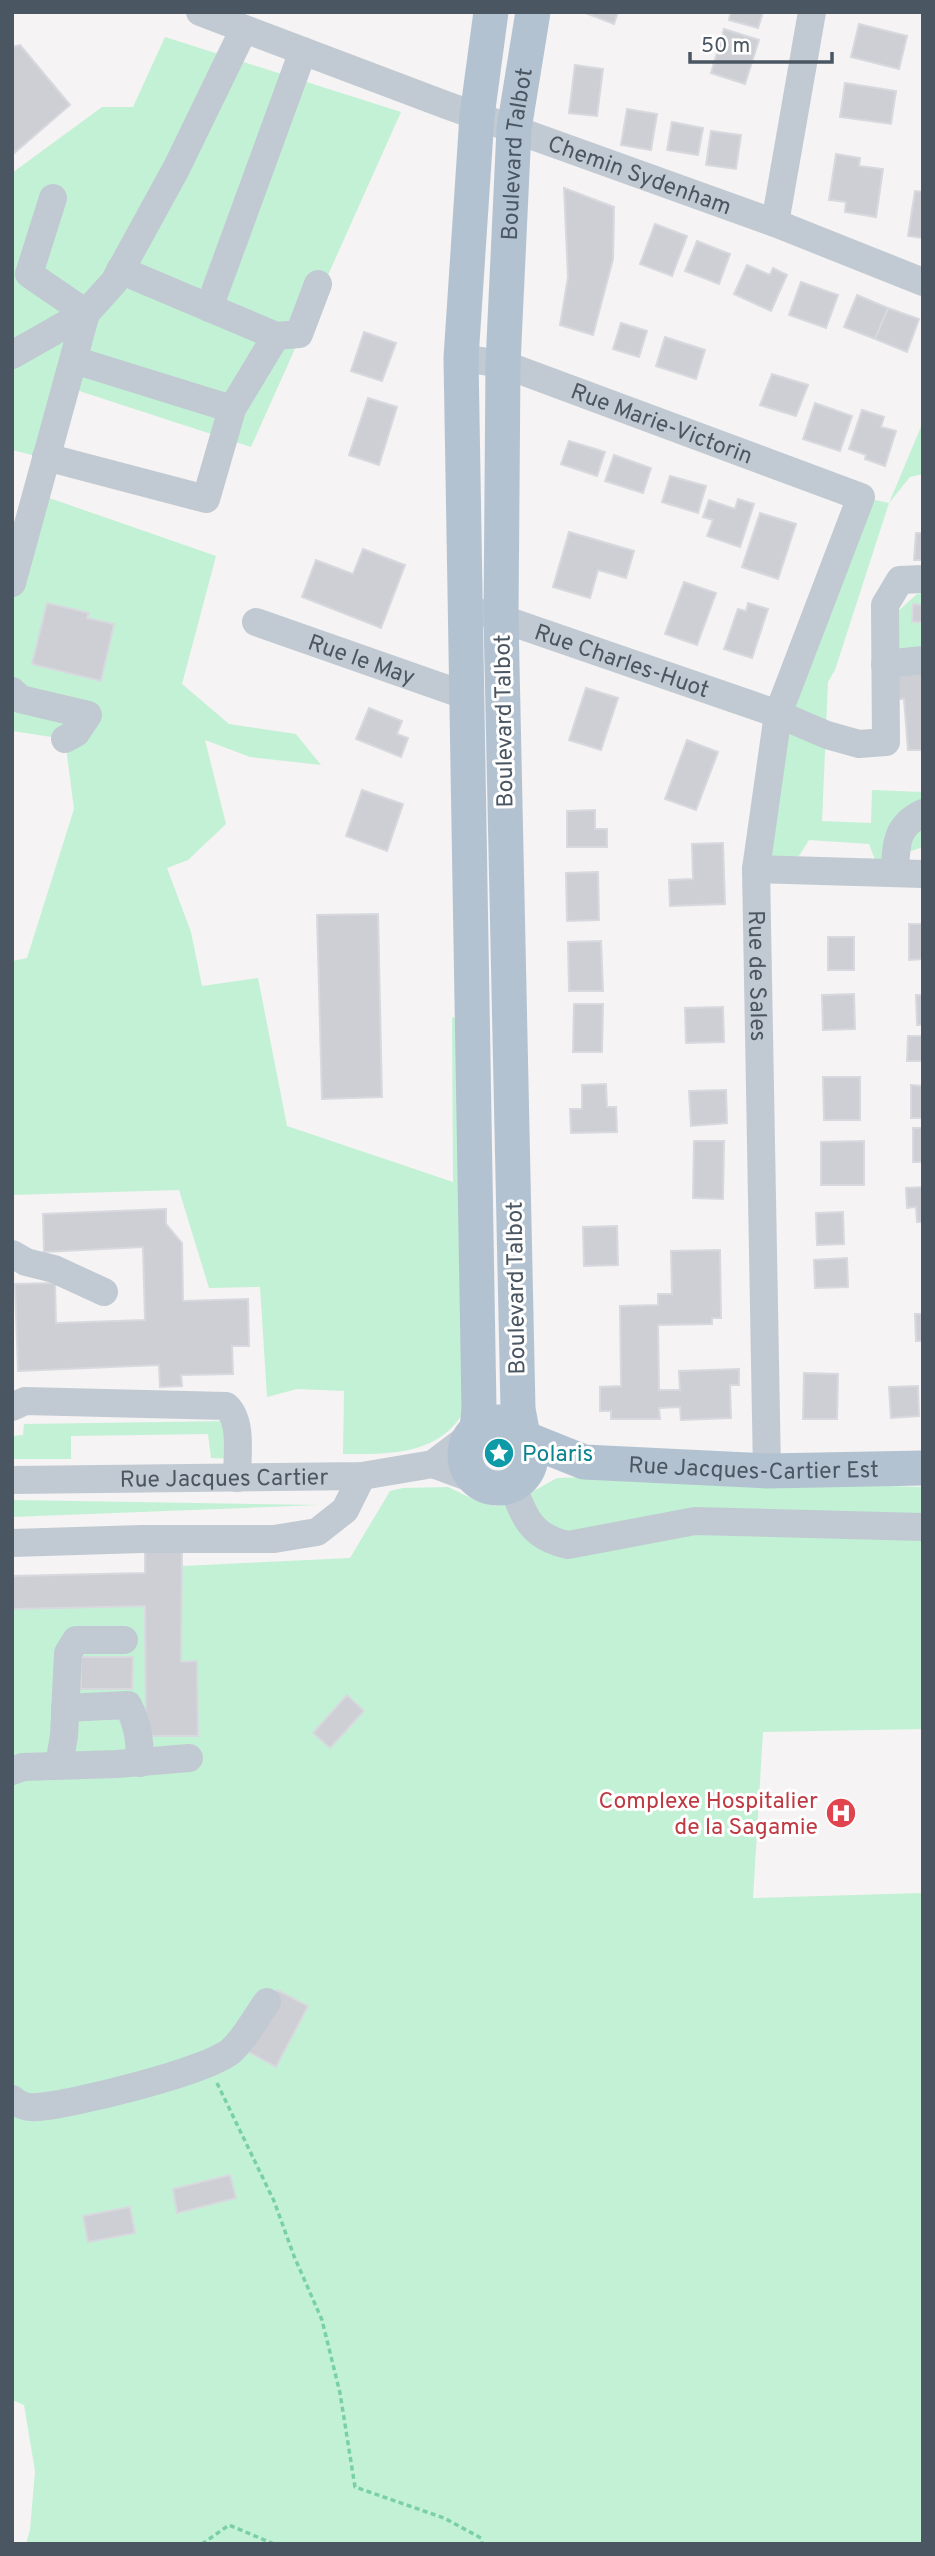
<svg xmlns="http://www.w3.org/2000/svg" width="935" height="2556" viewBox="0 0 935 2556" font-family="Overpass,sans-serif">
	<rect width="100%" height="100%" fill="#f5f3f3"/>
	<path fill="#c3f1d5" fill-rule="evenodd" d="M165,37L401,112L251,447L67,387L44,458L12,450V173L102,107H133Z
		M923,422V474L910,477L889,503L835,670L828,682L822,821L871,823L872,790L923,792V847L896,856L880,873L869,844L809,840L797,859L756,869L778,714L861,497L889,503Z
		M35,493L216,556L182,684L229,724L296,734L321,765L250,757L205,740L226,824L188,860L167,868L191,932L202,986L258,978L287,1126L453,1182L452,1017L466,1021L469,1401C465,1408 461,1418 455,1424C428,1456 381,1454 343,1454L344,1391L297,1389L267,1397L260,1287L209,1288L179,1190L12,1195V961L27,958L74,809L65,739L12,731V583Z
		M923,593V670H894L898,611L917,594Z
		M232,1421L236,1459L211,1458L208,1434L71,1436V1459H12V1436L23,1435L24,1424Z
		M586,1477L923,1487V1729L763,1732L753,1898L923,1893V2544H26L30,2530L35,2471L24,2405L12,2400V1609L145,1606L146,1736L198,1735L197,1662H181L182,1566L350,1558L390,1491L403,1488L448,1487L479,1502L495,1506L510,1504L557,1478ZM347,1696L364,1711L330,1748L314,1732Z
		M12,1500L319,1505L12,1517Z"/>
	<path fill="#cdcfd5" stroke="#d7d9de" stroke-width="2" d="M583,12H618L614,24Z
		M731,12H763L758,28L729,20Z
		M859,24L907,36L899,69L851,57Z
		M724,29L759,40L745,84L711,73Z
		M20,45L70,105L12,155V47Z
		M575,65L603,69L597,116L569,113Z
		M845,83L896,91L891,124L840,117Z
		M627,109L657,114L651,150L621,145Z
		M672,122L703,128L698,155L667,150Z
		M711,131L741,135L736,169L706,165Z
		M836,154L860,158L859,166L883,169L876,217L845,212L846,202L829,200Z
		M564,188L614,207L613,259L593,335L560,325L568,277Z
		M915,191L923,192V238L908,236Z
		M655,224L687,236L672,276L640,264Z
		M697,241L730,254L719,284L685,271Z
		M747,265L770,275L773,268L787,275L771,311L734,294Z
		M801,282L838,295L826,328L789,315Z
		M857,295L888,308L875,339L844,327Z
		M888,308L919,319L907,352L875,339Z
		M621,323L647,331L639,357L613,349Z
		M364,332L396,343L382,381L351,371Z
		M665,337L705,350L696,379L656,366Z
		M772,374L808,385L796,416L760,405Z
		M368,398L397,407L379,465L349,455Z
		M815,403L852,416L840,451L803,439Z
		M862,410L884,417L881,427L896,431L885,466L865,459L866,455L849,449Z
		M569,441L605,452L597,476L561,464Z
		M614,455L651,468L643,493L605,481Z
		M670,476L706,486L698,513L662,502Z
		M738,499L754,504L740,547L707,536L713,520L703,517L709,500L735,509Z
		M760,513L796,524L778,579L742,567Z
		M569,532L634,551L626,578L598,570L590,598L553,587Z
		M916,533H923V560H914Z
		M363,549L405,565L381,628L302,597L316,560L353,574Z
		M684,582L716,593L697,645L665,634Z
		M47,603L89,613L87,618L114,624L101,681L32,664Z
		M748,603L768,609L752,658L724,649L738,609L746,611Z
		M913,604L923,605V622H912Z
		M894,670H923V750H908L904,699H894Z
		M586,688L618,698L601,750L569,740Z
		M369,708L402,721L397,734L408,738L401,757L356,739Z
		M687,740L718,752L696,810L665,799Z
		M362,790L403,804L387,851L346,836Z
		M595,810V829H607V847H567V811Z
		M723,843L725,904L670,906L669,880L693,879L692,844Z
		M598,872L599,920L567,921L566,873Z
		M378,914L382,1097L322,1099L317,915Z
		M909,924H923V959L909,960Z
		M828,937H854V970H828Z
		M601,941L603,991H569L568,942Z
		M854,994L855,1029L823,1030L822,995Z
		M916,995H923V1025H917Z
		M574,1004H603L602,1052H573Z
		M723,1007L724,1042L686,1043L685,1008Z
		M908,1036H923V1061H907Z
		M823,1077H860V1120H824Z
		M606,1084L607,1107H616L617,1132L571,1133L570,1109H582V1085Z
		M911,1085L923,1086V1118H911Z
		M726,1090L727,1123L691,1126L689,1091Z
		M913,1128H923V1162H913Z
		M694,1141H724L723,1199L693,1198Z
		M864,1141V1185H821V1142Z
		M923,1187V1222H917L916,1207L907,1208L906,1188Z
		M166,1209V1224L182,1243L183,1301L248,1299L249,1346H232L233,1374L181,1375L182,1386L160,1387L159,1365L18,1371L15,1284L55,1283L56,1323L145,1320L143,1247L44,1252L43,1214Z
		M843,1212L844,1244L817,1245L816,1213Z
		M617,1226L618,1265L584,1266L583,1227Z
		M720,1250L721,1318H712V1324L658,1325L659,1390H680L679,1371L739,1369V1385H730L731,1418L681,1420L680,1407L659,1408L660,1419H611V1411H600V1387L621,1386L620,1306L658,1305V1294H672L671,1251Z
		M847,1258L848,1287L815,1288L814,1260Z
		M915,1314H923V1341H916Z
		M804,1373L838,1374L837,1419H803Z
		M918,1386L919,1416L891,1418L889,1387Z
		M145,1550L182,1551L181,1662L197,1661L198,1736H146L145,1606L12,1609V1576L145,1573Z
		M81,1657H133L132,1689H81Z
		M347,1695L364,1711L330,1748L313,1733Z
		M277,1990L308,2006L276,2067L245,2050Z
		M230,2175L236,2198L177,2213L173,2189Z
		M130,2207L135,2233L88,2242L83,2216Z"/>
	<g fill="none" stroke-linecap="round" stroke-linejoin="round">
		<path stroke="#7ad0a6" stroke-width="3.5" stroke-dasharray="5 3.5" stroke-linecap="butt" d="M217,2083L274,2201L294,2256L322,2320L340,2393L355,2487L444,2518L481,2538L482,2544
			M202,2544L229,2525L274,2544"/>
		<g stroke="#c1cad2" stroke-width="28">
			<path id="s1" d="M200,12L446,105L775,223L923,282"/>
			<path d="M775,223L812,12"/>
			<path d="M120,270L276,336L299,334L318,284"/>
			<path d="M209,308L303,51"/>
			<path d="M12,355L86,313L114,282L176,169L244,29"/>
			<path id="s2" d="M461,358L503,364L861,497L778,714L756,869L767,1471"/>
			<path d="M74,360L232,409L276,336"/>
			<path d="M46,457L206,499L232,409"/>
			<path d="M12,583L86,313L29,274L53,198"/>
			<path id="s3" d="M485,613L778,714L827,735L859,744L886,742L885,605L900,580L923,579"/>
			<path id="s4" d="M256,622L467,696"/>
			<path d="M885,664L923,660"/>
			<path d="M12,691L20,699L88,715L76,733L65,739"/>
			<path d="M756,869L923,874"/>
			<path d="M895,873C896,846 895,826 923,813"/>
			<path d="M12,1254L26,1262L54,1269L104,1292"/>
			<path d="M12,1407L25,1401L226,1406C243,1421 237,1456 237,1478"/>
			<path d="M433,1464L474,1479"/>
			<path id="s5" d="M12,1480L362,1476L433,1464L470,1436"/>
			<path d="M512,1485C525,1518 531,1537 568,1545L695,1521L923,1527"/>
			<path d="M12,1543L142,1539H274L317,1532L345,1510L362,1476"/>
			<path d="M65,1708L128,1705C138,1725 140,1741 140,1763"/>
			<path d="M59,1765L64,1736L68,1653L76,1640H124"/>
			<path d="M12,1771L23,1767L117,1764L189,1758"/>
			<path d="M12,2099C18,2105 28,2108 37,2107C70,2105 210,2071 232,2050C246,2037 256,2017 267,2002"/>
		</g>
		<g stroke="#b3c2d1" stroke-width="35">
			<circle cx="498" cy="1455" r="33"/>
			<path d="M477,1429L479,1409L461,358L477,116L491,12"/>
			<path id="s6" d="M522,1431L518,1409L501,618L503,364L514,129L533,12"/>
			<path id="s7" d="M529,1440L584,1462L767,1471L923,1468"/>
		</g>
	</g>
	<defs>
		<g id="sight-disc" transform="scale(1.575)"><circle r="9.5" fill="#0f9aa8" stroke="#fff"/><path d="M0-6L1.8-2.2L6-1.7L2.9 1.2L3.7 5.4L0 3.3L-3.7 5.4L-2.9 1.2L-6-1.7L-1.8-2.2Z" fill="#fff"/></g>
		<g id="hospital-disc" transform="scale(1.575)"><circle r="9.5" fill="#e0444e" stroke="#fff"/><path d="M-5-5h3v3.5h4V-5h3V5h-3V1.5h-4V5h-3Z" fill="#fff"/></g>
	</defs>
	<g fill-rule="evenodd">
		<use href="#sight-disc" x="499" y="1453"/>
		<use href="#hospital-disc" x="841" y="1813"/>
	</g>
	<g text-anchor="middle" stroke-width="6" stroke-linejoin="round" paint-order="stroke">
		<g font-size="23" fill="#4a5661" stroke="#fff">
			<text dy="8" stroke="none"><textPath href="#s6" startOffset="1278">Boulevard Talbot</textPath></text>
			<text dy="8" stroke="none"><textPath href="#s1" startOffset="469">Chemin Sydenham</textPath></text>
			<text dy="8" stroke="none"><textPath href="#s2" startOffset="212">Rue Marie-Victorin</textPath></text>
			<text dy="8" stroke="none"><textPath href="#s4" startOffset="112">Rue le May</textPath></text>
			<text dy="8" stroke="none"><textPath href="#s3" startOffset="145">Rue Charles-Huot</textPath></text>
			<text transform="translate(503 721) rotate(-91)" y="8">Boulevard Talbot</text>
			<text dy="8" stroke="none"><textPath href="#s2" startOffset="920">Rue de Sales</textPath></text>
			<text transform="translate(515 1288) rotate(-91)" y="8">Boulevard Talbot</text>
			<text dy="8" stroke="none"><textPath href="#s7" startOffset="229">Rue Jacques-Cartier Est</textPath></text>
			<text dy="8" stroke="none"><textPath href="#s5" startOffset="212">Rue Jacques Cartier</textPath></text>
		</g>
		<g font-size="23" fill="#0d838f" stroke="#fff" text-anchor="start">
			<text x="522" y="1461">Polaris</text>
		</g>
		<g font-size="23" fill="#be3a42" stroke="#fff" text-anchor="end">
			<text x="818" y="1808">Complexe Hospitalier<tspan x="818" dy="26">de la Sagamie</tspan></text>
		</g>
	</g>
	<rect width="935" height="2556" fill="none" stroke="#4a5661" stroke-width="28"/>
	<path d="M690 52v10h142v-10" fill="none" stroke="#4a5661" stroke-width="3.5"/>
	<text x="701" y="52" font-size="21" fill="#4a5661" stroke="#ffffff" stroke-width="5" paint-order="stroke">50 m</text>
</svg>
